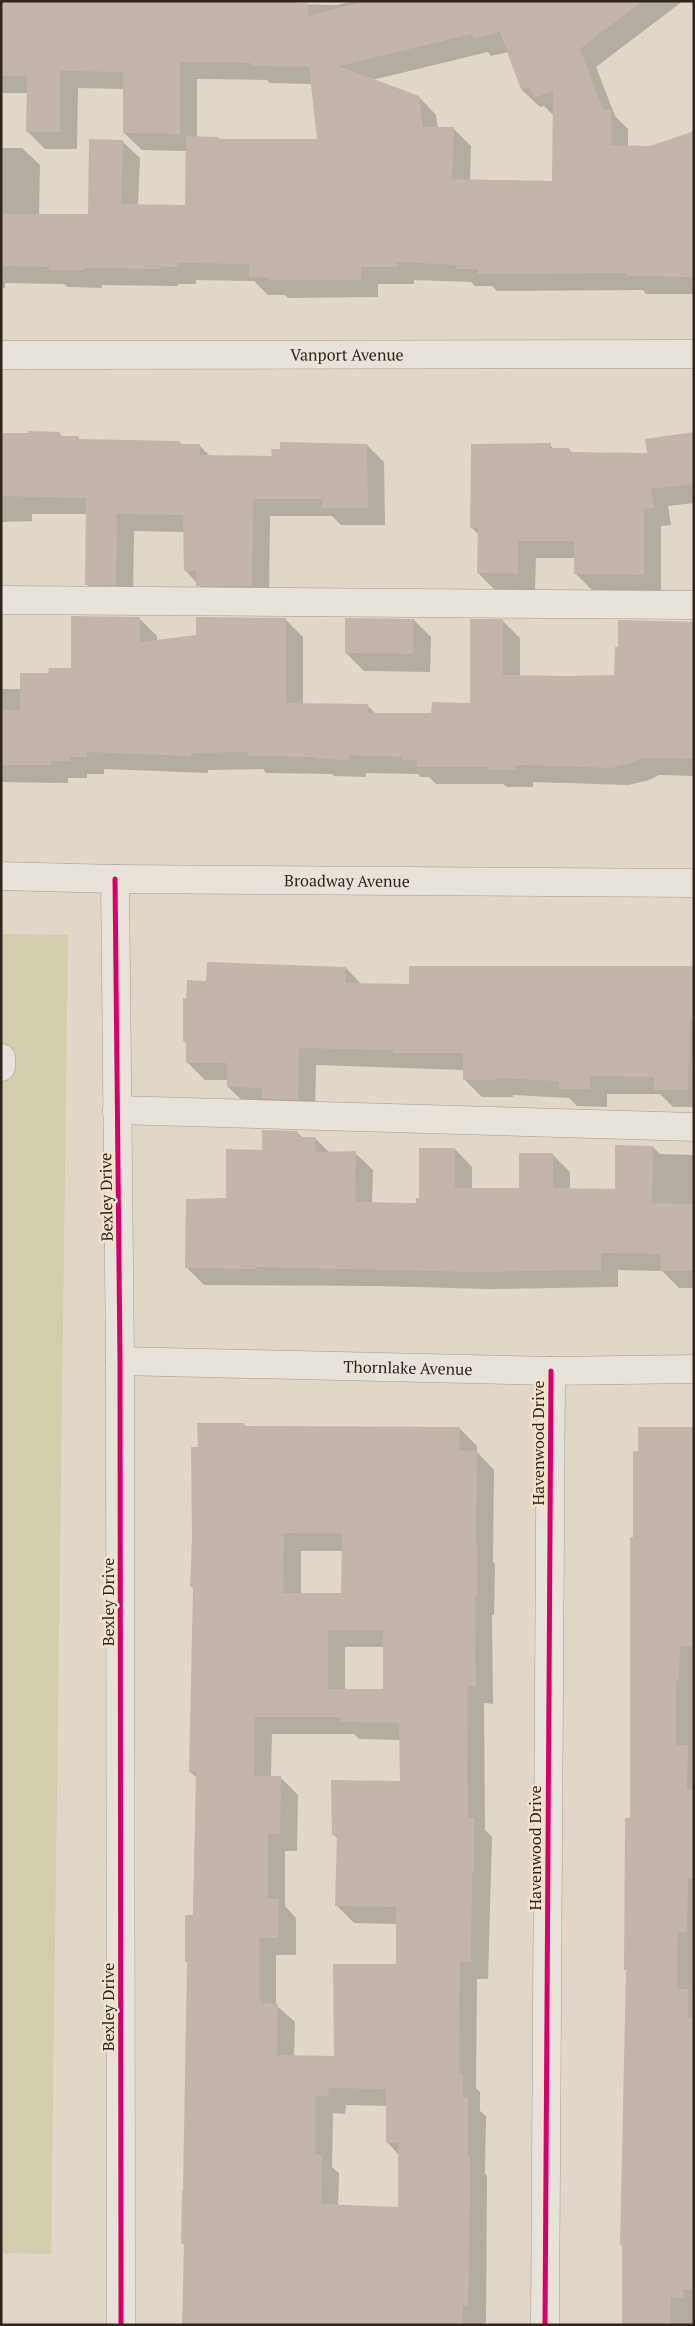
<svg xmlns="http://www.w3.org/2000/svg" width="695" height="2326" viewBox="0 0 695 2326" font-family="'PT Serif',serif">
	<rect width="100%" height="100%" fill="#e0d7c9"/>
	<path fill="#d1cdad" d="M1,934L68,935L51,2254L1,2253Z"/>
	<path fill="#0003" fill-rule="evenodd" d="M1,1L81,4V1H283L286,4L337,5L352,1H683L596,67L615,116L628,129V154L694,133V294H646L643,290L497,291L492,286H475L471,282L414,280V284H378V297L288,298L285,295H268L254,281L196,280V284H178V286L102,285V288L68,287L64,284L5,283V288H1V148H22L40,165L39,215L89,216L122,141L140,158L138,205L186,206L187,151L142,150L124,133L125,89L78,88L77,149H45L28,132V93H1ZM488,52L491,56L508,52L522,90L540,107L544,106L554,116L553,182L470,181L471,146L453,128H438L436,115L419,97L372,80ZM197,79L267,80L270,83L312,84L318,140L221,141L218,138H197Z
		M59,433L63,437L78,438L81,440L179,442L183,445L200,446L211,457H273L367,445L384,462L385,525H341L332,516H270L269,603H215L185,570V532L134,531L133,602H104L87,584V514H32V521L1,522V435Z
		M694,435V503L668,506L671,525L661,526V592L593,591L575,573V558H536L535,591H496L478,573L479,535L472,528L550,445L554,449H569L572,453L649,454Z
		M139,618L157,636V641L197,636L285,619L303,637V704L367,705L376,714L432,715L471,704L503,621L520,638V677H616L619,648L620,621L694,622V776L659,775L649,780L629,785L533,782V787H507L503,784H436L429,777H421L418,774L366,773V777L334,776L332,774L266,773L263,769L208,770V773L104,769V774H87V778H68V783L1,782V689H21L50,675L72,669Z
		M414,620L431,637L430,672L364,671L346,653Z
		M346,968L362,985H411L694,968V1107H673L660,1094H607V1107L577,1106L569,1098L513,1095V1097H482L464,1079V1070L316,1065L315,1117L246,1104L228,1087V1080H205L187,1062V1044L184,1041L187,1000L207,982Z
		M297,1132L303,1138H315L330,1153H355L373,1170L372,1204H417L455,1149L472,1167V1189L520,1190L552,1154L570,1172V1189L616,1190L653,1147L660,1154L694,1155V1288H679L662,1271L618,1270V1287L488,1289L378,1286L204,1285L187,1268L227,1200L263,1151Z
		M243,1424L247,1427L459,1428L477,1446V1452L494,1470L493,1562L495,1564L494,1615H492L493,1704L484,1703L485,1830L492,1837L488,1979H477L476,2088L480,2092V2111L486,2116L485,2174L487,2176L486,2323H483V2325H184L185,2246L183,2244L197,1778L190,1772L194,1589L191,1586L199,1448ZM301,1551H343V1594H301ZM345,1647H385V1691L345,1690ZM272,1734H354L359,1739L401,1740V1782L333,1834L338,1839L337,1906L354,1923L397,1924V1965L335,2057L294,2056L295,2022L276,2005V1955H296V1918L285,1906V1851H297L298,1795L280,1777H271ZM346,2105L387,2106V2142L399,2155V2208L338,2206L339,2173L332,2167L333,2113L345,2114Z
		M694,1429V2325H623L627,1971L625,1969L631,1819L634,1539Z"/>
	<path fill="#c3b5ab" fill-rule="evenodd" d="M275,1L308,3V16L366,1H642L580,49L603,110H611V145L650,146L694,131V277L627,276V273L478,274V269H456V265L397,262V267H361V280H269V278L249,277V264L179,263V267H161V269L85,268V270H49V267L1,266V214H88L89,139L123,140L121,204L185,205L186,136L219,137V139H317L309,67L251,66V63L180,62V134L123,133V72L60,71V132H26L27,76H1V2ZM500,32L521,90L530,87L534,98L553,91L552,181L452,179L454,127H423L419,96L339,66L472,34L473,39Z
		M28,431L60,432V436H79V439L180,441L179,444H200V455L272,456L271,449H280V442L367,444L368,508H322V499H253L252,586H196V571H184L183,515L117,514L116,585H85L86,498L1,496V433H28Z
		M694,432V484L651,489L654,508L644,509V575L574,574V541H518V574L477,573L478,528H470L471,444L551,443L550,448H569V452L647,453L645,439Z
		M71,616L140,617V642L196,635V617L286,618V703L368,704V713H431L432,702L470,703V619H503V675L566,676L614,675L615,647H618V620L694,622V759L641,758L631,763L611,768L516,765V770H488V767H417V760H402V757L349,755V760L315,759V757L248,756V752L191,753V756L87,752V757H70V761H51V765H1V710H20V673H48L49,668H71Z
		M345,618L414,619L413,654L345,653Z
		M207,962L346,967V983L409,984V966H694V1019H690L688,1090H654V1077L590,1076V1089H559V1081L496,1078V1080H463V1053H393V1050L299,1048L298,1100L262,1099V1088L227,1087V1063H186V1042L183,1041V998L186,999L187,980L206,981Z
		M262,1130L298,1131V1137H315V1152L356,1151L355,1202L416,1203V1198H419V1148H455V1188H519V1153H553V1188L615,1189V1145L653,1146L652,1203L694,1204V1271H660L661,1254L601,1253V1270L470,1272L256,1267V1269L185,1268L186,1199L226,1198V1149L262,1150Z
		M197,1423H244V1426L460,1427L459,1450L477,1451L476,1545H478L477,1597H475L476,1686H467L468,1818H474V1872H472L471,1962H460L459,2073L463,2074V2098H468V2157H470V2205L468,2306L463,2305L462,2325H182L184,2244H181L182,2190H183L187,1962H185V1915H193L196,1772H189L193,1587H190L192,1538L191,1447H198ZM284,1533L342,1534L341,1593H283ZM328,1630H383V1689H328ZM255,1717H340V1722L399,1723L400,1781L331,1780L332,1835H337L335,1906L396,1907V1964H333L334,2056L277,2055L278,2004L261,2003V1999H259V1938H278L279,1899H268V1834H280L281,1776H254ZM329,2088L386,2089V2143H398V2207L321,2204L322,2155L315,2154V2096H328Z
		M638,1427H694V1646H680L679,1681H676V1745H688L687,1789H694V1879H688L687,1932H678L677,1989H689L688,2018H694V2290L683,2289V2298H671L670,2325H622V2245H620L626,1970H624L625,1818H630V1537H633V1451H638Z"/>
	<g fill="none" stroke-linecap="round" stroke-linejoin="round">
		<g stroke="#a59c93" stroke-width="29">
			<g id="minor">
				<path id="s1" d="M1,355L694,354"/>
				<path d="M1,600L694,605"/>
				<path id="s2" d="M1,876L115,879L694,883"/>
				<path d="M115,879L120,1361L121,2325"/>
				<path d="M1,1058V1067"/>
				<path d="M117,1110L694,1127"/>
				<path id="s3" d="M120,1361L551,1371L694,1369"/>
				<path d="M545,2325L551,1371"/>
			</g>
		</g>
		<use href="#minor" stroke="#e8e3da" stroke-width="28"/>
		<g stroke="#f1e3cf" stroke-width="8">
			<path id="cycleway" d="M115,879L120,1361L121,2325
				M545,2325L551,1371"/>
		</g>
		<use href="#cycleway" stroke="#d6006c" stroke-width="5"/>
	</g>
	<g text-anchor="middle" stroke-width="5" stroke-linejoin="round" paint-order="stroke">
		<g font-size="16" fill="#31241d" stroke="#f1e3cf">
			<text dy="6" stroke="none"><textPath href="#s1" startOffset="346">Vanport Avenue</textPath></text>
			<text dy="6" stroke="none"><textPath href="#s2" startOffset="346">Broadway Avenue</textPath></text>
			<text transform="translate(106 1197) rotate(-91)" y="6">Bexley Drive</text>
			<text dy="6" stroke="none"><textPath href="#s3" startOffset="288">Thornlake Avenue</textPath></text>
			<text transform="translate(538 1443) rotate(-90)" y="6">Havenwood Drive</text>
			<text transform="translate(108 1602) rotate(-90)" y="6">Bexley Drive</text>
			<text transform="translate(535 1848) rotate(-90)" y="6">Havenwood Drive</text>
			<text transform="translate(108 2007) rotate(-90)" y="6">Bexley Drive</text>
		</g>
	</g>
	<rect width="695" height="2326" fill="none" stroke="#31241d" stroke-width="5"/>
</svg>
